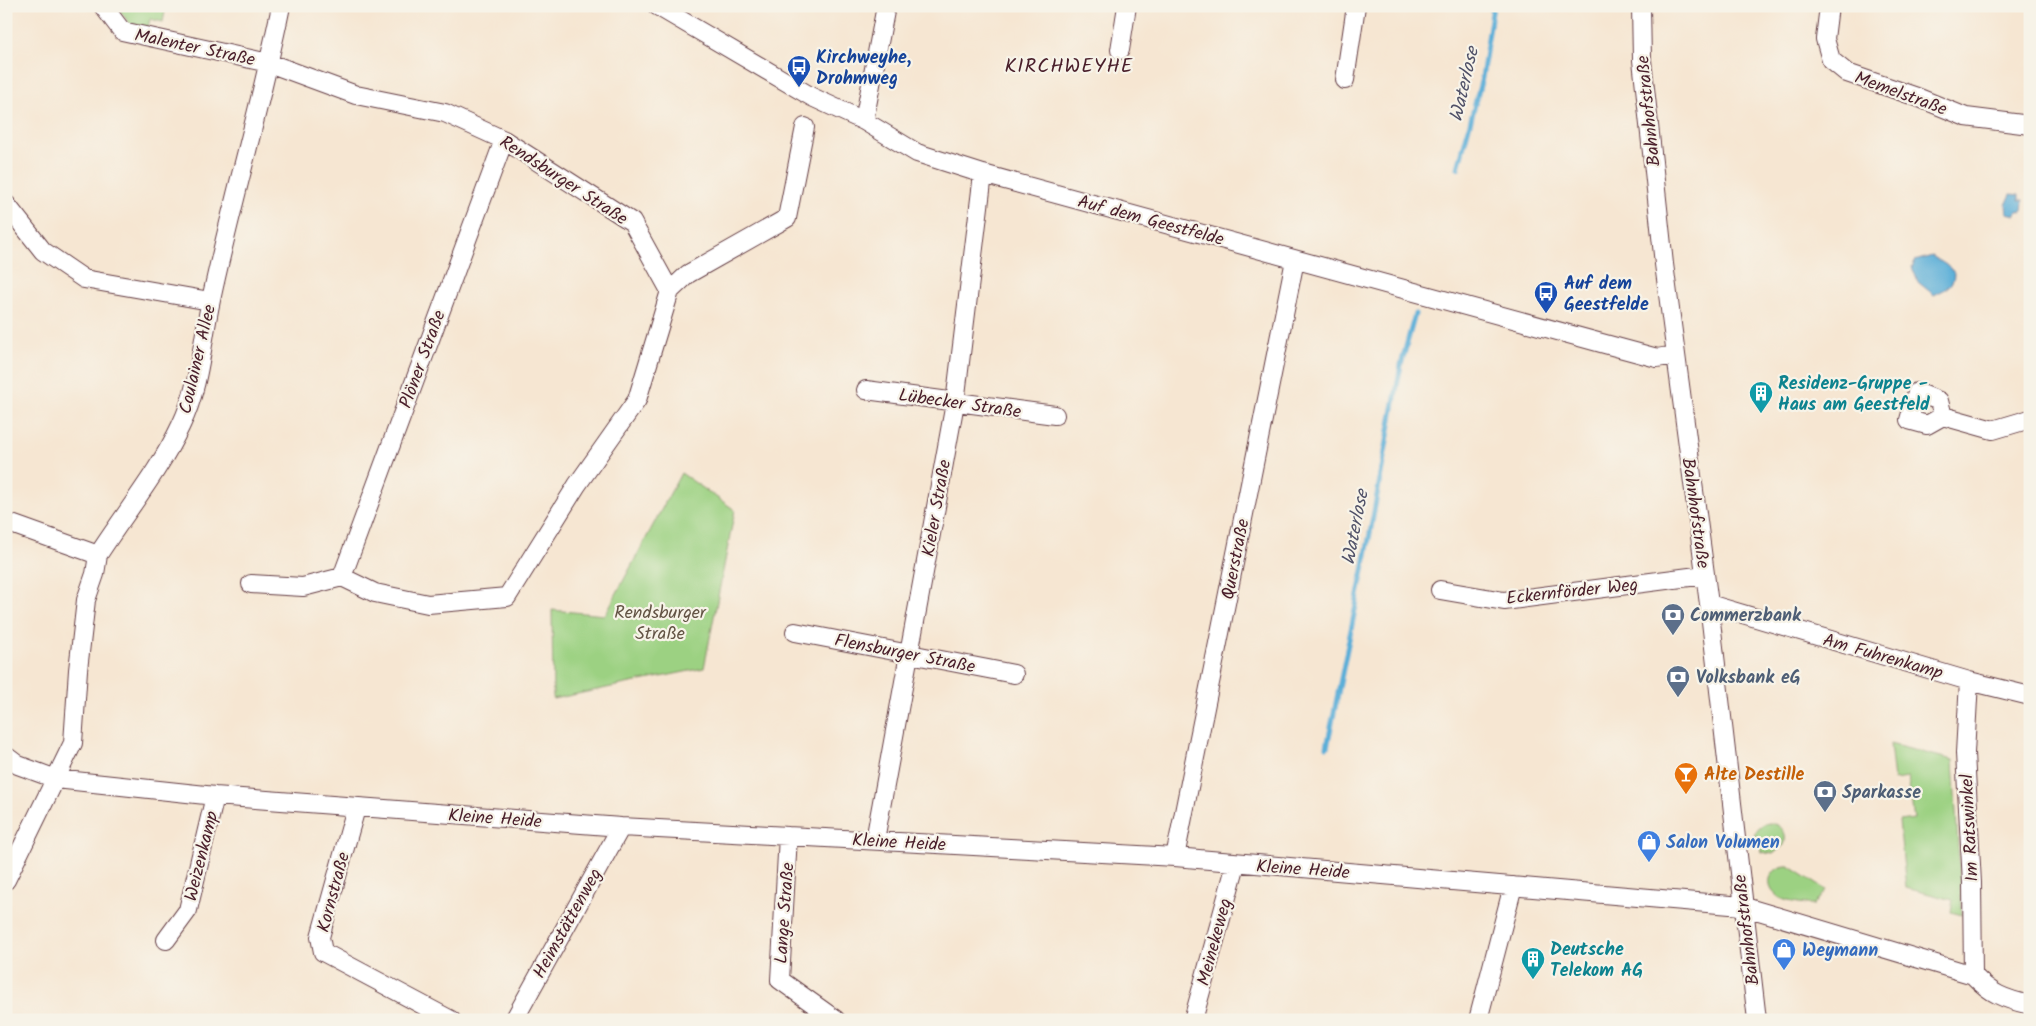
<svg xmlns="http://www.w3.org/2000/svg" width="2036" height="1026" viewBox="0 0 2036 1026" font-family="Kalam,sans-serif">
	<rect width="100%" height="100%" fill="#f7f3e8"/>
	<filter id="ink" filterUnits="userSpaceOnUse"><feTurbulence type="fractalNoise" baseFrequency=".02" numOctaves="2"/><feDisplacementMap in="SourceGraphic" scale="10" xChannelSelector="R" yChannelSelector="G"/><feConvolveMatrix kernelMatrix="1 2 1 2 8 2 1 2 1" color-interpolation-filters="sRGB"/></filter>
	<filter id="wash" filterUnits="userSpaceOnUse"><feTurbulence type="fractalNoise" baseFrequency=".0096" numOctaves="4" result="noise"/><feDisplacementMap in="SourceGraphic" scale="20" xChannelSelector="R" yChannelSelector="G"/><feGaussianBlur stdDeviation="1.12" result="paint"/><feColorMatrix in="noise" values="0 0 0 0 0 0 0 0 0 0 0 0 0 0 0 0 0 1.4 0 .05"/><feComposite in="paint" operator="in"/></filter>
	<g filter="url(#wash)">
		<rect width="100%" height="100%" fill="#f6e6d2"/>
		<path fill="#9cd182" stroke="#737856" d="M116,6H166L163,22L150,19L148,28L130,24Z
			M681,473L735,510L704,668L553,699L552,610L605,615Z
			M1890,744L1953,760L1962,915L1951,912L1953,900L1906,888L1899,821L1914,819L1908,778L1894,780Z
			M1769,823C1782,824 1788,833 1784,845L1773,854L1761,852L1760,846H1755C1752,834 1757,825 1769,823Z
			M1789,866L1826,890L1814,905C1803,903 1784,903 1776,895C1762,883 1773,865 1789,866Z"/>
		<path fill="#5cafd8" stroke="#536782" d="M2011,194L2019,195V200H2023L2022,212L2017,211L2016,215L2007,213L2006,205Z
			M1932,256L1951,268L1954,273C1954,286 1944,290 1934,295L1918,282L1912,267L1915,261Z"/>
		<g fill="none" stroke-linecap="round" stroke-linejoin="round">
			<path stroke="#5cafd8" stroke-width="5" d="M1458,168L1482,78L1493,6
				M1327,747L1364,566L1401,365L1415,314"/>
		</g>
	</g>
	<g filter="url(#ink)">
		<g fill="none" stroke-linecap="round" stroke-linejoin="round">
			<g stroke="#643d44" stroke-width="20">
				<path id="street" d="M103,6L122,31L269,63L356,95L445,113L504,140L632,222L670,291L637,400L577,485L507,597L428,604L375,593L342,577L303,587L251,584
					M657,6L812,97L864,121L917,153L983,174L1605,344L1657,358L1675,355
					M1641,6L1642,60L1664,264L1709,604L1757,1020
					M1829,6L1825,39L1831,60L1847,73L1917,97L1966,117L2030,125
					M1120,50L1127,6
					M1345,80L1356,6
					M864,121L886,6
					M6,204L43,251L84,279L210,301
					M670,291L688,274L787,218L805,127
					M866,390L1055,415
					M1943,416L1939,401L1917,392L1909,420L1927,425L1943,416L1993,430L2030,419
					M6,522L98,555
					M342,577L504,140
					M1440,590L1504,601L1705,575
					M1709,604L1969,681L2030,696
					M795,632L1014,674
					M6,756L18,765L56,779L215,796L621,827L1175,857L1742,906L1973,975L1972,883L1965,753L1969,681
					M356,808L320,937L323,952L451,1020
					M788,836L780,980L836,1020
					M875,840L955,403L983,174
					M1175,857L1295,260
					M6,880L73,743L78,670L86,600L95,574L98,555C125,513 160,470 181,425C200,386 202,341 211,300C232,202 261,105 281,6
					M166,940L188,910L215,796
					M1973,975C1991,994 2004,999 2030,1005
					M514,1020L621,827
					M1193,1020L1236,864
					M1478,1020L1513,886"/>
			</g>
			<use href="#street" stroke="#fff" stroke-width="18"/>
		</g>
	</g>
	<defs>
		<g id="bus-pin" transform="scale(1.25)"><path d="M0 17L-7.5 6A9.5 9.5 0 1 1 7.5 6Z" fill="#1a4fb4" stroke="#f7f3e8"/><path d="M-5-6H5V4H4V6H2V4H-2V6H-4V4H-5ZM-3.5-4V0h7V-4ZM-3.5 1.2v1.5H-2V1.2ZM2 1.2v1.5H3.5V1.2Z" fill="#fff"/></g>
		<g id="building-pin" transform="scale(1.25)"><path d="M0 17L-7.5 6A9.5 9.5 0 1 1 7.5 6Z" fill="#0f9aa8" stroke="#f7f3e8"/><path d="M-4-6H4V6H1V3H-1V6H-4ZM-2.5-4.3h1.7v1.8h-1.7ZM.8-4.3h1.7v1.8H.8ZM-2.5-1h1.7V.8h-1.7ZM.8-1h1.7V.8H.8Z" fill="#fff"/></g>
		<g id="bank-pin" transform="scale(1.25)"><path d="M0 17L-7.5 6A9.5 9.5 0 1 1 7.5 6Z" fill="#5c6f8a" stroke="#f7f3e8"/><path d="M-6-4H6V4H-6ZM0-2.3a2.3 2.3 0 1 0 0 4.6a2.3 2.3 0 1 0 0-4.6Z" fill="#fff"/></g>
		<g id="bar-pin" transform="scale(1.25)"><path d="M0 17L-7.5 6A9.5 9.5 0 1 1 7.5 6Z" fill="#e8710a" stroke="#f7f3e8"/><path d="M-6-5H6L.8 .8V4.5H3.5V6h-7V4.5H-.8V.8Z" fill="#fff"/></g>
		<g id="shop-pin" transform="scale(1.25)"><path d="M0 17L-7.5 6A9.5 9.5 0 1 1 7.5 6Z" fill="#3f7fe0" stroke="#f7f3e8"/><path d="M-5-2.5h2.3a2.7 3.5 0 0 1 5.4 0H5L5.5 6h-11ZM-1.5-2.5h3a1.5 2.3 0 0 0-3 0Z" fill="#fff"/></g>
	</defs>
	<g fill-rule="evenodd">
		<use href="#bus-pin" x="799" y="67"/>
		<use href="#bus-pin" x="1546" y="293"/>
		<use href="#building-pin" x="1761" y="393"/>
		<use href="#bank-pin" x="1673" y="615"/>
		<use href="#bank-pin" x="1678" y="677"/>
		<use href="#bar-pin" x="1686" y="774"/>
		<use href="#bank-pin" x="1825" y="792"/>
		<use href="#shop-pin" x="1649" y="842"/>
		<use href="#shop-pin" x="1784" y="950"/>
		<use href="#building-pin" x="1533" y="959"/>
	</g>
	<g text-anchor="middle" stroke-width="4.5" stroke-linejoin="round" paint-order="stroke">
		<g font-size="18" fill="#4a1f2b" stroke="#f7f3e8">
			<text transform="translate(195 47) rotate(12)" y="6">Malenter Straße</text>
			<text transform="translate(1901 93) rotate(20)" y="6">Memelstraße</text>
			<text transform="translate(1648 111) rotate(-96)" y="6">Bahnhofstraße</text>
			<text transform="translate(564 180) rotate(33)" y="6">Rendsburger Straße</text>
			<text transform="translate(1151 220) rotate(15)" y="6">Auf dem Geestfelde</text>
			<text transform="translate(197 359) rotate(-77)" y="6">Coulainer Allee</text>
			<text transform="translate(422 359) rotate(-70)" y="6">Plöner Straße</text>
			<text transform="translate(960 403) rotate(8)" y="6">Lübecker Straße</text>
			<text transform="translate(936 508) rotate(-80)" y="6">Kieler Straße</text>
			<text transform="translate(1696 513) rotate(82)" y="6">Bahnhofstraße</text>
			<text transform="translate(1235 559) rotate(-79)" y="6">Querstraße</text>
			<text transform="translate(1572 591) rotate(-6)" y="6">Eckernförder Weg</text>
			<text transform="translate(905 653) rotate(11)" y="6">Flensburger Straße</text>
			<text transform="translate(1883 656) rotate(16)" y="6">Am Fuhrenkamp</text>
			<text transform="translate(495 818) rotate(4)" y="6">Kleine Heide</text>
			<text transform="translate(1969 828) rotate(-93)" y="6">Im Ratswinkel</text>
			<text transform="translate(899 842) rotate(3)" y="6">Kleine Heide</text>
			<text transform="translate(201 856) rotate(-76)" y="6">Weizenkamp</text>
			<text transform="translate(1303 869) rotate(4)" y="6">Kleine Heide</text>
			<text transform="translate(333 892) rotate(-75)" y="6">Kornstraße</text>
			<text transform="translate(784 913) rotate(-86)" y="6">Lange Straße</text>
			<text transform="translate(567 923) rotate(-61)" y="6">Heimstättenweg</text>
			<text transform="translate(1746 930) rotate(-97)" y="6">Bahnhofstraße</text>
			<text transform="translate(1214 942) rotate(-75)" y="6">Meinekeweg</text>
		</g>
		<g font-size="18" font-weight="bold" fill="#164399" stroke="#f7f3e8" text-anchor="start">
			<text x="816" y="63">Kirchweyhe,<tspan x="816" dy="21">Drohmweg</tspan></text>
			<text x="1564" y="289">Auf dem<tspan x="1564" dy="21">Geestfelde</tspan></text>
		</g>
		<g font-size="18" font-weight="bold" fill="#0d838f" stroke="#f7f3e8" text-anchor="start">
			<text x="1778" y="389">Residenz-Gruppe -<tspan x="1778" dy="21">Haus am Geestfeld</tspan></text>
			<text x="1550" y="955">Deutsche<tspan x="1550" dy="21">Telekom AG</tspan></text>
		</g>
		<g font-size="18" fill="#635445" stroke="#f7f3e8">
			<text x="660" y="618">Rendsburger<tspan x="660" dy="21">Straße</tspan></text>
		</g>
		<g font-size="18" font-weight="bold" fill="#4e5e75" stroke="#f7f3e8" text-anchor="start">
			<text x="1690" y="621">Commerzbank</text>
			<text x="1696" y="683">Volksbank eG</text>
			<text x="1842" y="798">Sparkasse</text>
		</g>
		<g font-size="18" font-weight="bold" fill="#c56008" stroke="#f7f3e8" text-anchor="start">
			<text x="1704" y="780">Alte Destille</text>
		</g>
		<g font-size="18" font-weight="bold" fill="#366cbe" stroke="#f7f3e8" text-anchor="start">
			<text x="1666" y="848">Salon Volumen</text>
			<text x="1802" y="956">Weymann</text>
		</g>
		<g font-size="19" font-style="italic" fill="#505168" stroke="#f7f3e8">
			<text transform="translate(1463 84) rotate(-77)" y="7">Waterlose</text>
			<text transform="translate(1354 527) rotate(-79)" y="7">Waterlose</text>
		</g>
		<g font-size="20" letter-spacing="1" fill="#4a1f2b" stroke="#f7f3e8">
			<text x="1069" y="72">KIRCHWEYHE</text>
		</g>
	</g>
	<rect width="2036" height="1026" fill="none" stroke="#f7f3e8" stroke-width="25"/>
</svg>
